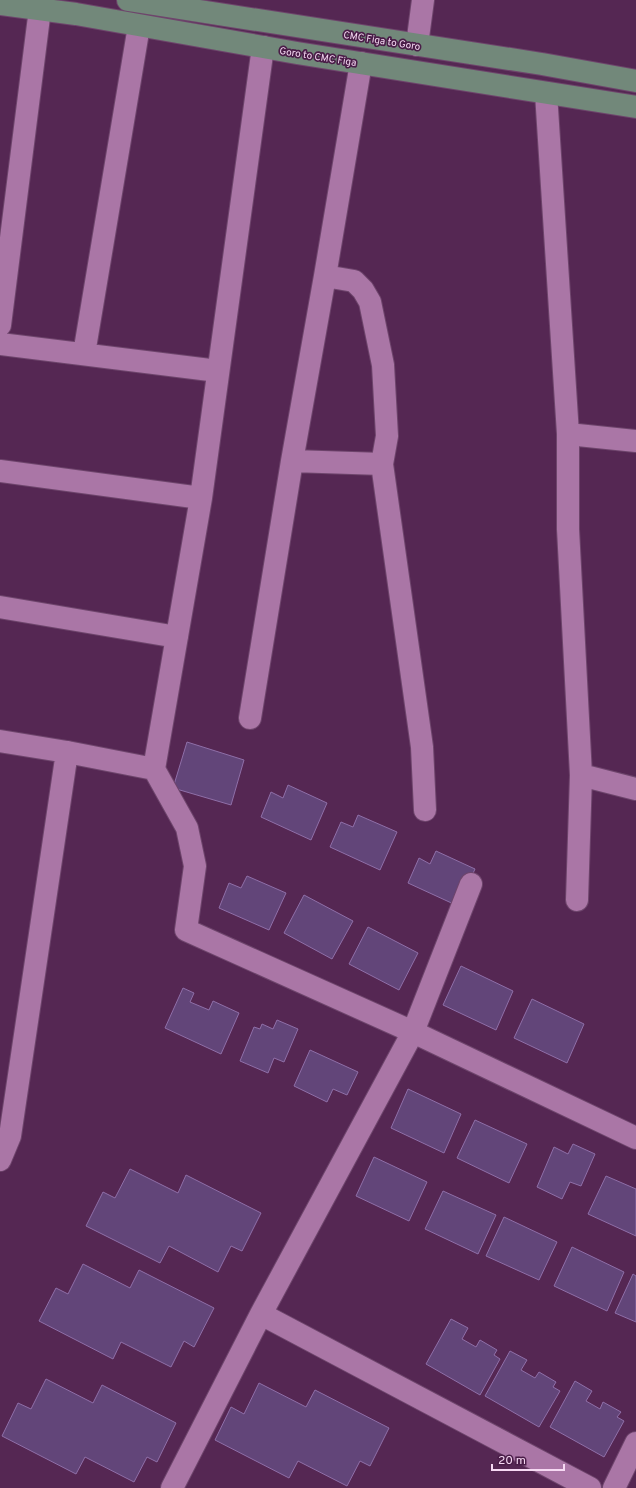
<svg xmlns="http://www.w3.org/2000/svg" width="636" height="1488" viewBox="0 0 636 1488" font-family="Overpass,sans-serif">
	<rect width="100%" height="100%" fill="#552753"/>
	<path fill="#624579" stroke="#8f6fa8" d="M187,742L244,760L231,805L173,788Z
		M288,785L327,803L311,840L261,817L271,792L283,798Z
		M358,815L397,832L380,870L330,847L341,822L353,827Z
		M436,851L475,869L458,906L408,883L419,858L430,864Z
		M247,876L286,893L269,930L219,908L229,883L241,888Z
		M304,895L353,921L332,959L284,933Z
		M368,927L418,953L399,990L349,964Z
		M461,966L513,991L496,1030L443,1005Z
		M183,988L194,993L190,1002L209,1010L213,1001L239,1013L221,1054L165,1028Z
		M532,999L584,1024L567,1063L514,1038Z
		M277,1020L298,1029L284,1062L274,1058L268,1073L240,1061L254,1027L260,1029L262,1024L273,1029Z
		M310,1050L358,1072L347,1095L333,1089L327,1102L294,1086Z
		M408,1089L461,1114L444,1153L391,1128Z
		M475,1120L527,1144L509,1183L457,1158Z
		M573,1144L595,1154L581,1186L570,1182L562,1199L537,1187L554,1147L568,1154Z
		M374,1157L427,1182L409,1221L356,1196Z
		M130,1169L178,1193L186,1175L261,1213L242,1251L231,1246L218,1272L169,1246L160,1263L86,1226L103,1192L115,1198Z
		M606,1176L636,1189V1236L588,1214Z
		M443,1191L496,1215L478,1254L425,1229Z
		M504,1217L557,1242L539,1280L486,1256Z
		M572,1247L624,1272L607,1311L554,1286Z
		M83,1264L130,1288L139,1270L214,1308L194,1347L184,1341L171,1367L121,1342L113,1359L39,1321L56,1288L68,1294Z
		M633,1274L636,1276V1322L615,1313Z
		M451,1319L468,1328L462,1339L476,1347L480,1340L497,1350L494,1355L500,1359L480,1395L426,1364Z
		M510,1351L527,1360L521,1370L535,1378L539,1372L556,1382L553,1387L560,1391L539,1427L485,1396Z
		M46,1379L93,1403L102,1385L176,1423L157,1462L147,1457L134,1482L85,1457L76,1474L2,1436L18,1403L31,1409Z
		M575,1381L592,1391L586,1401L600,1409L603,1402L621,1412L617,1417L624,1421L604,1457L550,1427Z
		M259,1383L306,1407L315,1390L389,1428L370,1466L360,1461L347,1486L298,1461L289,1478L215,1440L231,1407L244,1414Z"/>
	<g fill="none" stroke-linecap="round" stroke-linejoin="round">
		<g stroke="#6e456c" stroke-width="24">
			<path id="street" d="M417,45L423,0
				M263,47L201,498L154,769L187,828L195,866L186,930L413,1032L636,1138
				M546,93L568,434V529L581,775L577,900
				M325,276L354,281L363,290L370,302L383,365L387,436L382,464L422,747L425,810
				M0,325L40,9
				M0,344L218,371
				M84,354L139,26
				M568,434L636,441
				M292,461L382,464
				M0,471L201,498
				M0,607L177,637
				M250,718L292,461L325,276L361,63
				M0,741L67,752L154,769
				M581,775L636,789
				M0,1160L10,1136L67,752
				M261,1314L590,1488
				M172,1488L261,1314L413,1032L471,884
				M614,1488L636,1443"/>
		</g>
		<g stroke="#6e456c" stroke-width="24">
			<path id="primary" d="M128,0L542,64L636,81
				M0,4L76,14L297,53L636,107"/>
		</g>
		<use href="#street" stroke="#aa76a6" stroke-width="22"/>
		<use href="#primary" stroke="#72887a" stroke-width="22"/>
	</g>
	<g text-anchor="middle" stroke-width="3.5" stroke-linejoin="round" paint-order="stroke">
		<g font-size="10" fill="#f6d9f3" stroke="#4a1d48">
			<text transform="translate(382 40) rotate(9)" y="4">CMC Figa to Goro</text>
			<text transform="translate(318 56) rotate(9)" y="4">Goro to CMC Figa</text>
		</g>
	</g>
	<path d="M492 1464v6h72v-6" fill="none" stroke="#f6d9f3" stroke-width="2"/>
	<text x="498" y="1464" font-size="12" fill="#f6d9f3" stroke="#4a1d48" stroke-width="3" paint-order="stroke">20 m</text>
</svg>
